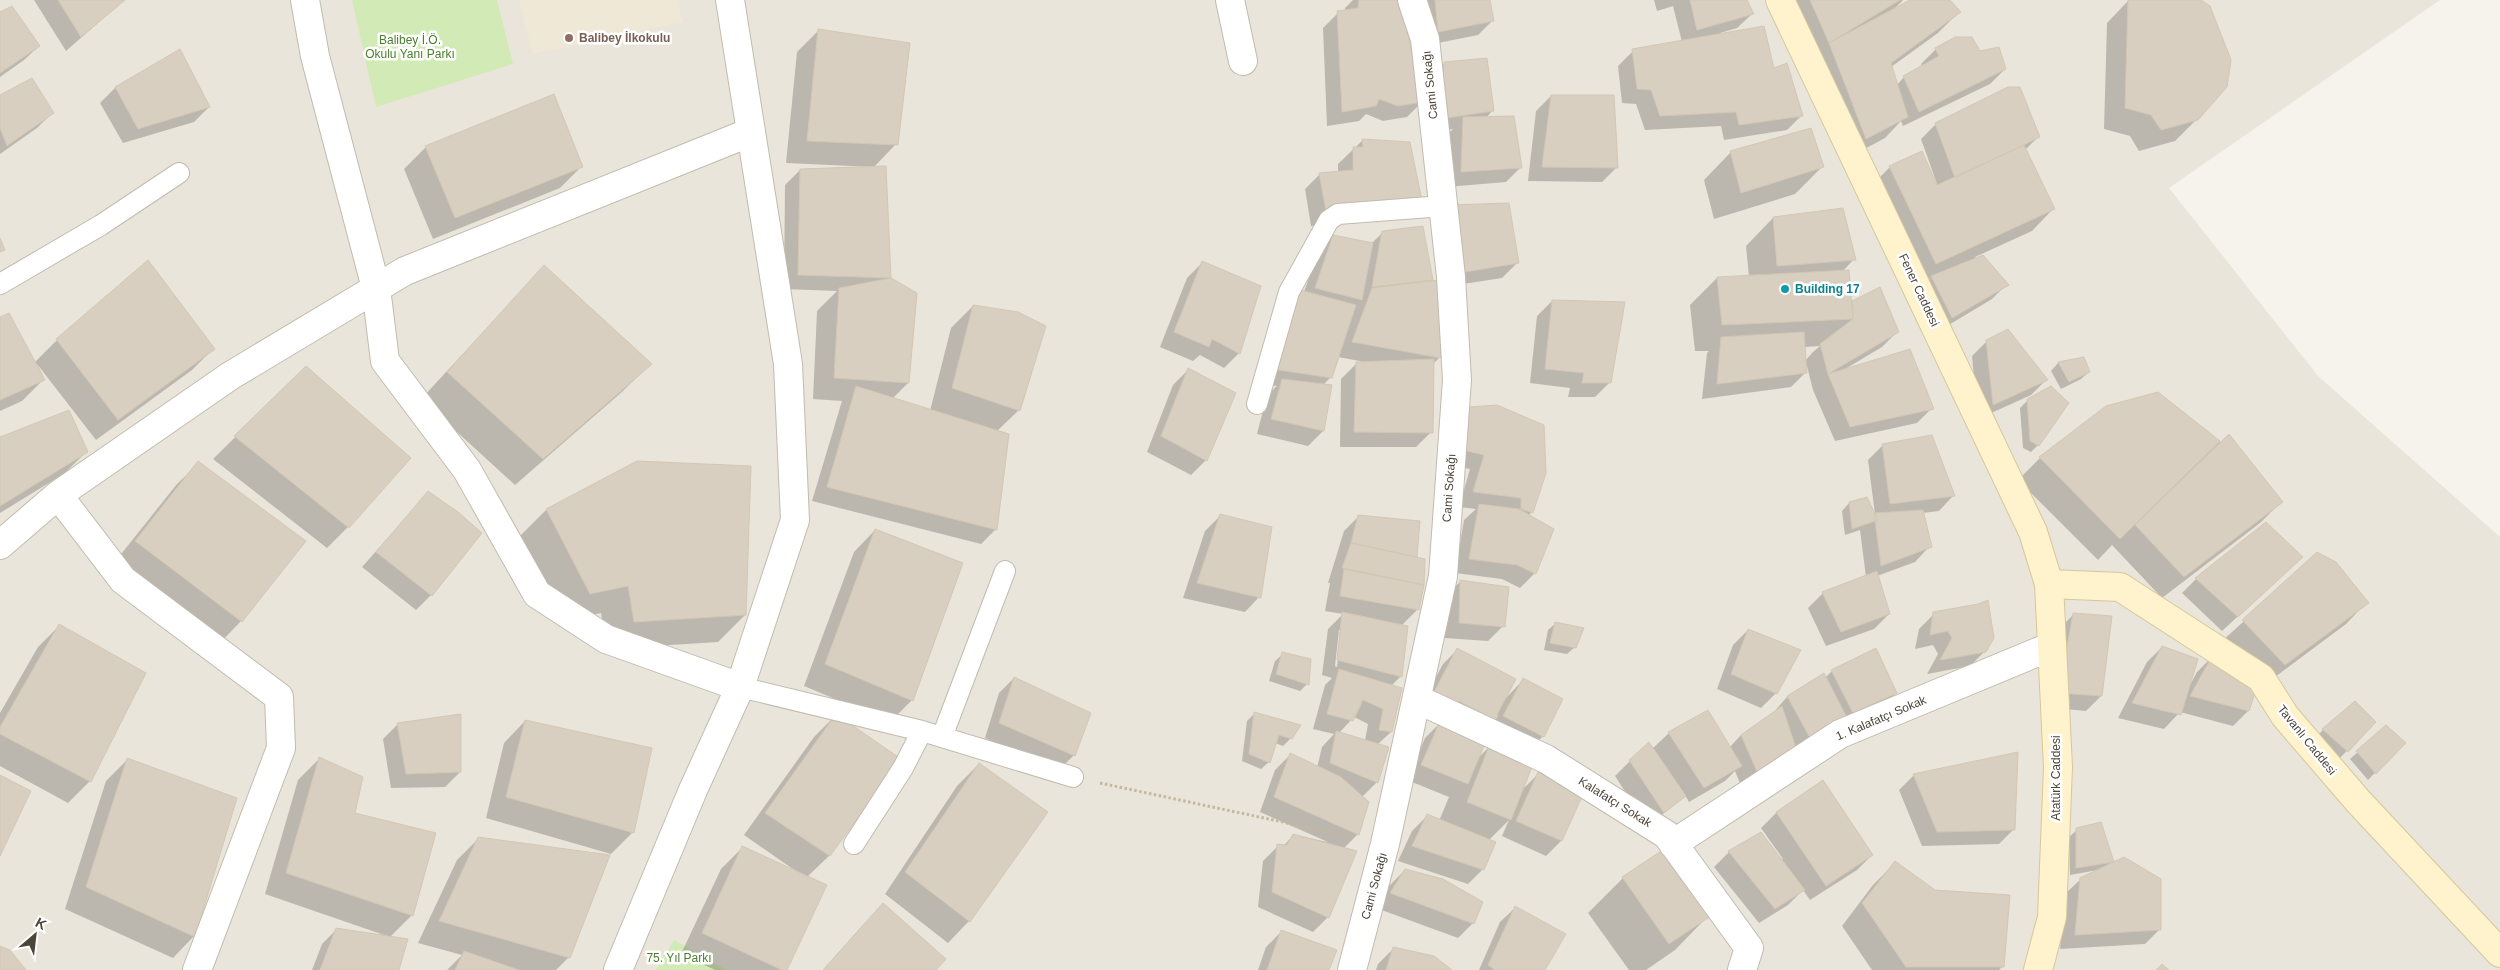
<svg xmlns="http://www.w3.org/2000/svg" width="2500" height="970" viewBox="0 0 2500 970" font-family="Helvetica,sans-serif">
	<rect width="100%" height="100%" fill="#f6f3ec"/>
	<path fill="#eae5da" d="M0,0H2440L2169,188L2318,376L2500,537V970H0Z"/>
	<path fill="#efe8d6" d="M519,0H677L683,22L533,54Z"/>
	<path fill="#d2eab5" d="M352,0H497L513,64L376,107Z
		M674,940L726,970H656Z"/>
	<path fill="#0003" fill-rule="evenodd" d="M34,0H124L66,51Z
		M1353,0H1399L1422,102L1407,117L1383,121L1366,114L1359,121L1327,126L1323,28L1338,13L1345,11V8Z
		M1420,0H1489L1493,20L1478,35L1423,46Z
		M1654,0H1746L1752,14L1737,28L1720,33L1721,35L1773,70L1802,115L1787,130L1724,140L1721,126L1645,130L1636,104L1622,103L1618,66L1633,51L1682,42L1673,6L1657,11Z
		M1779,0H1903L1894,9L1913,0H1949L1959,12L1938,33L1891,67L1897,85L1904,77L1923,67L1921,64L1936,49L1979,52L2005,69L1990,84L1903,126L1901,121L1885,138L1844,160Z
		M2134,0H2199L2197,119L2175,141L2139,151L2130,136L2104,129L2107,23L2128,1Z
		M0,14L39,46L24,60L0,77Z
		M818,31L896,144L874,167L786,163L797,52Z
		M180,50L209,107L194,122L123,143L100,103L115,88Z
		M1445,63L1492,111L1486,118L1521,167L1506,182L1447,187L1449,133L1453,129L1425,133L1430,78Z
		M1551,96L1617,167L1602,182L1528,181L1536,111Z
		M0,97L52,113L37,128L0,154Z
		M1936,124L2038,137L2025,150L2053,209L2032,231L1975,257L2007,284L1992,299L1937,332L1916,292L1931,278L1915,285L1868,189L1890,167L1937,184L1921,139Z
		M1363,140L1406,215L1311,226L1305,189L1320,174L1338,172V164Z
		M426,147L582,166L560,188L433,239L404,169Z
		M1731,152L1822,167L1795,194L1714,219L1704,180Z
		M885,168L889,280L908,383L892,399L930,411L951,328L973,306L1019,410L997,431L996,529L981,544L812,501L842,401L813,399L817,311L837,291L784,289L785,185L800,170Z
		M1773,218L1854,259L1842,272L1851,304L1853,302L1897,332L1882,347L1845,369L1932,408L1917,423L1835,441L1813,390L1807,366L1806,372L1791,387L1702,399L1707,353L1709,351H1695L1690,305L1717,278L1749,277L1746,246ZM1820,346L1813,352L1805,361L1804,347Z
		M1433,221L1517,263L1502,278L1444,287Z
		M1422,227L1432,282L1437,281L1439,358L1432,365L1431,432L1416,447H1340L1341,379L1356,364L1365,362L1338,357L1331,377L1323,385V431L1308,446L1257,434L1267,395L1277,386L1258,383L1304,292L1318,251L1333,236L1371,244L1383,232Z
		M1202,263L1239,353L1224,368L1200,355L1193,361L1160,347L1187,278Z
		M544,267L650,364L623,391L515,485L421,399Z
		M1552,301L1610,382L1595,397H1568L1570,388L1530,383L1537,316Z
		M0,318L35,362L57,340L213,349L192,370L96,440L37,364L44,379L22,401L0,411Z
		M1987,341L2046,380L2031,395L1978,419L1972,356Z
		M2083,358L2089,372L2081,379L2061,389L2051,371L2058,363Z
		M306,367L348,527L327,548L213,459Z
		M1188,370L1206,460L1191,475L1147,452L1173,385Z
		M2158,393L2221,443L2281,502L2260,523L2162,598L2112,545L2098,560L2018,480L2040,458L2107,407Z
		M2028,400L2038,445L2031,452L2023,448L2020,408Z
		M1469,409L1532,512L1528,516L1535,573L1520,588L1502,579L1455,573L1464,520L1476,509L1459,507L1470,469L1449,465Z
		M0,438L86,452L65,473L0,513Z
		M1883,445L1953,496L1939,511L1922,513L1930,546L1915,562L1877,576L1889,614L1874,629L1826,646L1808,608L1823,593L1866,577L1860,530L1845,535L1842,511L1849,503L1872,516L1875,514L1868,460Z
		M199,463L241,621L220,643L114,563L177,484Z
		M638,463L745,615L718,642L607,649L601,613L563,621L519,537L546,510Z
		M428,493L431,595L416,610L362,567Z
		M1220,516L1259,597L1245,612L1183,598L1205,531Z
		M1359,516L1419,522L1416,558L1424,560L1422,585L1417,610L1401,626V676L1391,686V732L1378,744L1377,782L1362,797L1358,834L1344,848L1328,917L1313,932L1258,907L1263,861L1278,846H1283L1294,835L1328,842L1260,812L1275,770L1290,755L1317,768L1322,747L1334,734L1313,729L1325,685L1332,678L1322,675L1328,629L1343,614L1325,611L1330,583H1328L1344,531ZM1339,630H1341L1337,667L1335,666ZM1354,717L1368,724L1365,741L1339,733Z
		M875,530L912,700L890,722L804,686L854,552Z
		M2318,554L2367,602L2346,624L2263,686L2221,642Z
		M2286,572L2222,631L2182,593L2196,579Z
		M1460,582L1503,626L1488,641L1445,638V596Z
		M1934,614L1985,651L1970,666L1927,674L1938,654L1933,645L1915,649L1919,629Z
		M2074,614L2101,696L2086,711L2044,707L2059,629Z
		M1556,623L1575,647L1567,654L1544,650L1548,630Z
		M60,625L90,781L68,803L0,766V713L38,647Z
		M1748,630L1776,693L1761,708L1717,689L1733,645Z
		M2162,647L2189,687L2197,672L2212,657L2248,711L2233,726L2180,712L2164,729L2118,718L2147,662Z
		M1458,649L1505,699L1523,680L1562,700L1543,736L1528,751L1489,732L1498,715L1496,714L1477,759L1490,746L1521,791L1538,774L1582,793L1561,841L1546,856L1502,836L1509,820L1488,841L1483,869L1468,884L1398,861L1412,831L1427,816L1439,821L1449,797L1407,780L1425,738L1440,723L1418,711L1443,664Z
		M1283,654L1307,684L1300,691L1269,681L1275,661Z
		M1832,671L1896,693L1881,708L1742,788L1735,771L1725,781L1689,802L1685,795L1648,827L1615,776L1630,761L1652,749L1669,733L1729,748L1741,735L1773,713L1787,697L1823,675L1825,678Z
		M1014,678L1074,755L1059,770L985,738L999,693Z
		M1255,713L1291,738L1283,746L1275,743L1269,762L1261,769L1242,761L1247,721Z
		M836,715L899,759L829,856L807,877L786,970H715L681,954L721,869L742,848L800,874L744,835L814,737Z
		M525,721L633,832L611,854L486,818L504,743Z
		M2374,722L2340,758L2316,737L2323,730Z
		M398,724L460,772L445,787L391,788L383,739Z
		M2386,727L2404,743L2368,780L2350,759Z
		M319,759L412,915L390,937L398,970H312L322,944L337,929L384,935L265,894L298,780Z
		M127,760L194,936L173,958L65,909L106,781Z
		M979,764L969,921L948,943L885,894L957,786Z
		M1914,775L2014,829L1999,844L1922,846L1899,790Z
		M1822,782L1872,855L1857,870L1810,900L1803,890L1788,905L1759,923L1714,867L1729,852L1783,859L1761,828L1776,813Z
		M2077,830L2112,861L2108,865L2160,929L2145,944L2060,949L2065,894L2081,879L2098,870L2070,875L2069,837Z
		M479,838L569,957L556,970H447L462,955L418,943L457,860Z
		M1895,863L2003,966L1999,970H1872L1842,926L1873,885Z
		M1405,870L1473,923L1458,938L1376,908L1390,885Z
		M1623,878L1709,915L1675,950L1646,970H1629L1588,913Z
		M883,904L934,970H823L862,926Z
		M1515,908L1544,970H1479L1500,922Z
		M1281,932L1328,970H1258L1266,947Z
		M1393,949L1450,970H1376L1378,964Z"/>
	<path fill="#d8cfc1" stroke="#d3c7b4" d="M58,0H125L81,37Z
		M1359,0H1400L1423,102L1398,106L1379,99L1376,106L1342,112L1337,11L1358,8Z
		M1435,0H1490L1494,21L1438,32Z
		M1690,0H1747L1754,14L1697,30Z
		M1810,0H1900L1829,43Z
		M1910,0H1950L1961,12L1891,63L1908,117L1866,139L1829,43Z
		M2128,0H2201L2210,6L2231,60L2227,87L2198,120L2161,130L2151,115L2125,108Z
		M12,6L40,46L0,73V12Z
		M1764,26L1774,68L1787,63L1803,116L1739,125L1736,112L1660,116L1651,90L1637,89L1632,49Z
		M818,29L910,43L898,145L807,141Z
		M1955,37H1972L1980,51L1999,47L2006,69L1919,112L1903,76L1939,56L1935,48Z
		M180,49L210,107L138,129L115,87Z
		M1487,58L1494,111L1439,119L1444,62Z
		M32,78L54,113L7,146L0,128V95Z
		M2008,87H2020L2040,137L1955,178L1935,123Z
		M554,94L583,167L455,218L425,146Z
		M1551,95H1614L1618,168L1542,167Z
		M1514,116L1522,168L1461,172L1463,117Z
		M1811,128L1824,167L1741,193L1730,151Z
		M1362,139L1410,142L1422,201L1326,211L1319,173L1353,170V147H1363Z
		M2024,145L2055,209L1936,264L1889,166L1922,151L1937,185Z
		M886,166L891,278L798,275L800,169Z
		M1509,203L1519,263L1459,273L1448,205Z
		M1843,208L1856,260L1777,266L1773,217Z
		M1423,226L1433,280L1372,287L1382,231Z
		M1333,235L1373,243L1362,300L1315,288Z
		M0,238L5,250L0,252Z
		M1983,255L2009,285L1952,318L1931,276Z
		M148,260L215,349L118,420L56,339Z
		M1202,261L1261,286L1240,354L1212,339L1209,347L1174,332Z
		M544,265L652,364L543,459L447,372Z
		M1849,270L1853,319L1722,325L1717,277Z
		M891,278L917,293L909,383L834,378L839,288Z
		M1439,280L1441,358L1352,342L1372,288Z
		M1880,287L1899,332L1828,374L1820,344L1853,319L1852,301Z
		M1293,288L1356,305L1332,378L1272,369Z
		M1552,300L1625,302L1611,383H1582L1584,373L1545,369Z
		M973,305L1018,312L1046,326L1020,411L952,388Z
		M9,313L45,380L0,400V317Z
		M2008,329L2048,380L1993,405L1986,340Z
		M1804,332L1807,373L1717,384L1721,337Z
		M1910,349L1934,409L1850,427L1828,374Z
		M2084,357L2090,372L2069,382L2058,362Z
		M1434,359L1433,433L1354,432L1356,362Z
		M306,366L411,458L349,528L234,436Z
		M1188,368L1236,393L1207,461L1161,436Z
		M1282,379L1332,385L1324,431L1271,419Z
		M856,386L1009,434L997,530L827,487Z
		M2051,386L2069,403L2039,446L2030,441L2027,399Z
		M2158,392L2220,441L2120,539L2039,457L2106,406Z
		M1497,405L1544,425L1546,473L1533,513L1521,509V498L1473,492L1484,455L1463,450L1469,407Z
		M69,410L88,452L0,506V437Z
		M2229,434L2283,502L2184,577L2135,525Z
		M1932,435L1955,496L1890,504L1882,444Z
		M198,461L306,541L242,622L135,541Z
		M637,461L751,466L746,615L634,622L628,586L590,594L546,509Z
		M428,491L458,512L482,533L432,596L376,552Z
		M1867,497L1878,520L1852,529L1849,502Z
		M1479,504L1519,509L1554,529L1536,574L1517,565L1469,559Z
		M1923,510L1932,547L1881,566L1874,513Z
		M1220,514L1272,527L1261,598L1197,583Z
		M1358,515L1420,521L1417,557L1351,543Z
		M2266,522L2303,557L2238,617L2195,578Z
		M875,529L963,563L913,701L825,664Z
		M1351,543L1425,559L1424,585L1342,568Z
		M2317,552L2336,562L2369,603L2285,665L2242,620Z
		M1344,569L1424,585L1419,610L1340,596Z
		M1877,571L1890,614L1841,632L1822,592Z
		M1460,580L1509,587L1505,627L1459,623Z
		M1988,600L1994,638L1986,652L1940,660L1952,638L1948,631L1930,635L1933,612L1978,604Z
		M1342,612L1408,626L1402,677L1337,660Z
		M2073,613L2112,616L2102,696L2059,693Z
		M1555,622L1584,628L1576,648L1550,643Z
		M59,624L146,673L91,782L0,734V727Z
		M1748,629L1801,650L1777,694L1731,674Z
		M2162,646L2198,659L2181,715L2132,703Z
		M1457,648L1516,679L1491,726L1486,723L1489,717L1459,701L1455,708L1432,696Z
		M1876,648L1897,693L1853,713L1831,670Z
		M1282,652L1311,659L1309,685L1276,674Z
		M2212,656L2259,681L2249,711L2190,696Z
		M1339,669L1402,688L1392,732L1379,730L1383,709L1363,700L1353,721L1327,714Z
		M1824,673L1846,716L1810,738L1787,696Z
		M1014,677L1091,713L1075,756L999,723Z
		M1523,678L1563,699L1544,737L1503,716Z
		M2355,701L2376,722L2348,752L2322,729Z
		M1782,706L1796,748L1758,774L1741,735Z
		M1708,710L1742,766L1704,788L1668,732Z
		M1254,712L1301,725L1292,739L1279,735L1270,763L1249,754Z
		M461,714V772L406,774L397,723Z
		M836,714L901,759L830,856L765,813Z
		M525,720L652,748L634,833L506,797Z
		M1440,721L1486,741L1468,784L1421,765Z
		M2386,725L2406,743L2376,774L2356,751Z
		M1336,731L1389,747L1378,783L1330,763Z
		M1649,742L1686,796L1664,813L1629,760Z
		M1490,744L1534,762L1511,820L1467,802Z
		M2018,752L2015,830L1937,832L1913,774Z
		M1290,753L1341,777L1369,802L1359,835L1274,797Z
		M319,757L363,777L355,813L436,833L413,916L286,873Z
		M127,758L237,798L195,937L86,887Z
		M979,763L1048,812L970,922L905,872Z
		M1538,772L1584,792L1562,841L1516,821Z
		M0,775L31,791L0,856Z
		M1823,780L1873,855L1826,886L1776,812Z
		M1427,814L1496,842L1484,870L1412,846Z
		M2101,822L2114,862L2076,868V828Z
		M1761,832L1805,890L1775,909L1728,851Z
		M1293,834L1357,851L1329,918L1272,892L1277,844L1287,845Z
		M478,837L610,855L570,958L439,921Z
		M742,846L827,885L787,970H782L702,933Z
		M1664,849L1711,916L1669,944L1622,877Z
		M2124,857L2161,879V930L2075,935L2080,878Z
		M1895,861L1935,890L2010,895L2004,967H1906L1862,903Z
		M1405,869L1443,879L1483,902L1474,924L1390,893Z
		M883,903L946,959L936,970H823Z
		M1515,906L1566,934L1545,970H1495L1488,965Z
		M336,928L408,939L399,970H320Z
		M1281,930L1337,950L1329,970H1267Z
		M0,946L10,950L26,970H0Z
		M1393,947L1434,956L1452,970H1386Z
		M464,951L519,970H455Z
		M2162,964L2169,970H2156Z"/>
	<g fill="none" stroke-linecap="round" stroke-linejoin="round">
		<g stroke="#c2bbae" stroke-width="22">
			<path id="lane" d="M0,284L101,225L179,173
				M1257,404L1289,292L1329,220L1338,214L1443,206
				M740,687L922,731L1073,777
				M942,737L1005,571
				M854,844L903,768L922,731"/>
		</g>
		<g stroke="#c2bbae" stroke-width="30">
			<path id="street" d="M305,0L315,56L376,288L385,361L467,470L537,594L606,639L740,687
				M1230,0L1243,61
				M58,495L123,580L279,697L281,748L197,970
				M0,545L58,495L230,376L405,271L751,132
				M1417,699L1546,759L1667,835L1749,948L1742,970
				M1673,844L1840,734L2052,646
				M618,970L693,790L740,687L795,520L788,364L730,0
				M1352,970L1385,844L1443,576L1457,380L1451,277L1425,39L1412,0"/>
		</g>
		<g stroke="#d6c79b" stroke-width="30">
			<path id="secondary" d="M1780,0L2033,532L2049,584L2058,767L2052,917L2038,970
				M2049,584L2120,587L2261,678L2285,716L2358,801L2500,953"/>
		</g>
		<path stroke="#c4b79f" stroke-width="3" stroke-dasharray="2.5 2.5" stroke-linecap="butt" d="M1100,783L1353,837"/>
		<use href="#lane" stroke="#fff" stroke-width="20"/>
		<use href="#street" stroke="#fff" stroke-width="28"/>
		<use href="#secondary" stroke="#fff3cd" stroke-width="28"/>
	</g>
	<circle fill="#8d6e63" stroke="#fff" stroke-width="2" cx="569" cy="38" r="5"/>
	<circle fill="#0f9aa8" stroke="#fff" stroke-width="2" cx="1785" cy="289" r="5"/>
	<g text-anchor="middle" stroke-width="5" stroke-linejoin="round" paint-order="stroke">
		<g font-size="12" font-weight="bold" fill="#785e54" stroke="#fff" text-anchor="start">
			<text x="579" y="42">Balibey İlkokulu</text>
		</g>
		<g font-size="12" fill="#4a7f2a" stroke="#fff">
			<text x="410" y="44">Balibey İ.Ö.<tspan x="410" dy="14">Okulu Yanı Parkı</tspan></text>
			<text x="679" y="962">75. Yıl Parkı</text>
		</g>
		<g font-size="12" fill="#4b4439" stroke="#fff">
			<text transform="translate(1430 85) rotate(-96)" y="4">Cami Sokağı</text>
			<text transform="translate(1919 290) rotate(65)" y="4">Fener Caddesi</text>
			<text transform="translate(1449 488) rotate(-86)" y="4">Cami Sokağı</text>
			<text transform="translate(1881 718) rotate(-23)" y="4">1. Kalafatçı Sokak</text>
			<text transform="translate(2307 740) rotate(51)" y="4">Tavanlı Caddesi</text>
			<text transform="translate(2056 778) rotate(-90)" y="4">Atatürk Caddesi</text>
			<text transform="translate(1615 802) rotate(32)" y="4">Kalafatçı Sokak</text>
			<text transform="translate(1374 886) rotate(-75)" y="4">Cami Sokağı</text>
		</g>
		<g font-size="12" font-weight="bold" fill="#0d838f" stroke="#fff" text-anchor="start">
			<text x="1795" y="293">Building 17</text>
		</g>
	</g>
	<g transform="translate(35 935) rotate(28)" stroke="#ffffff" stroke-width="4" paint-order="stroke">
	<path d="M0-4L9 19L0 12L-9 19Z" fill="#4b4439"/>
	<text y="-8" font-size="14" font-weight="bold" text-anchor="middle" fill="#4b4439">K</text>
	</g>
</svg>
